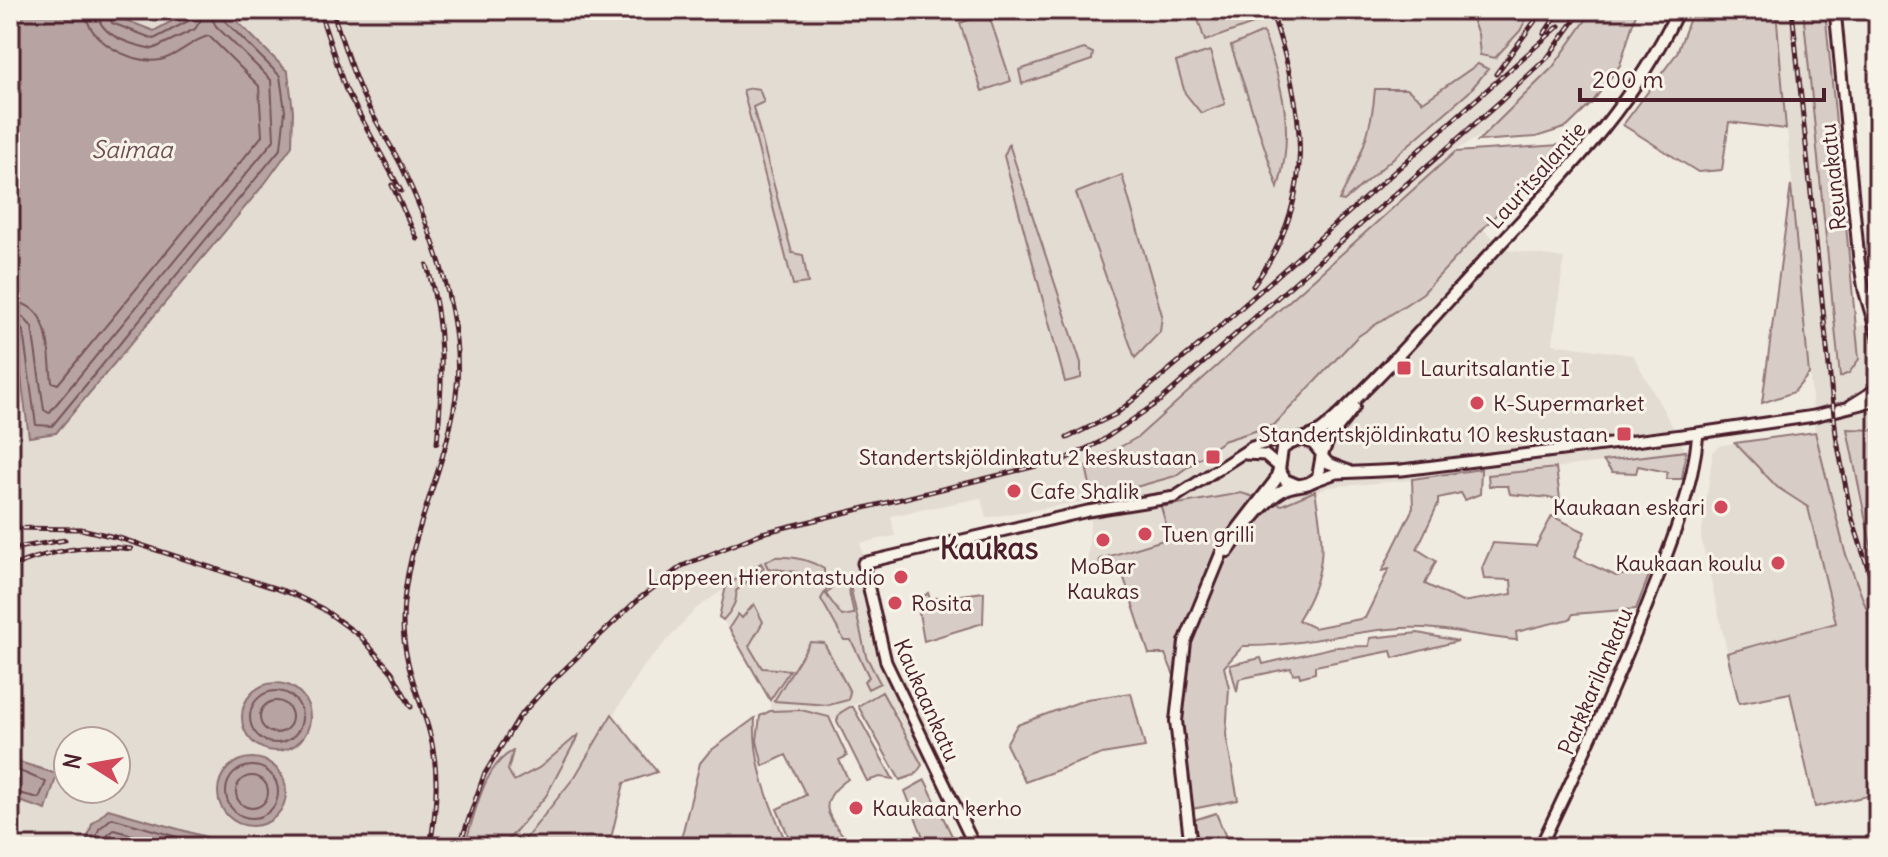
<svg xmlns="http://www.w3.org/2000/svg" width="1888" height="857" viewBox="0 0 1888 857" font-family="Delius,sans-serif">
	<rect width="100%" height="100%" fill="#f0ebe0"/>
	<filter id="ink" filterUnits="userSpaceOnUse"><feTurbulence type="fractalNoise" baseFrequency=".0125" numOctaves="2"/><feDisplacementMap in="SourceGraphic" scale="16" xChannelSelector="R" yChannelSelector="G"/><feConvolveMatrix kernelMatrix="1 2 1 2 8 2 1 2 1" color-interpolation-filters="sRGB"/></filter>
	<g filter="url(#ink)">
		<path fill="#e3dcd2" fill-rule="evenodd" d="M116,10H192L154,31L115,16Z
			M226,10H1592L1572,49L1507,120L1458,149L1139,437L1086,466L1092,499L1127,492L1211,453L1223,441L1274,425L1357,337L1423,293L1483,229L1508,250L1564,258L1553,344L1633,355L1686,451L1556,468L1329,487L1282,505L1241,493L1162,507L1170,538L1100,559L1099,566L1087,567L1092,500L986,518L981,498L891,516L895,536L860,543L891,661L898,675L912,682L932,734L922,765L894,709L859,702L840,713L837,721L801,710L770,711V700L723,620L736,591L761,563L696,609L644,666L576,775L519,847H10V333L15,332L29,436L56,433L288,153V72ZM68,741H116V789H68Z
			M1776,10H1803L1840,376L1859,359L1856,327L1878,320V435L1876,430H1847L1860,504L1878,567V648L1735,685L1701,538L1713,452L1721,445L1815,432Z"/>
		<path fill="#d8cdc6" stroke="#917678" stroke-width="2" d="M1216,10H1277L1279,15L1205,41L1197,16Z
			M1468,10H1478L1480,14L1486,10H1531L1520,31L1495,58L1480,55L1478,34Z
			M1593,10H1637L1620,65L1591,104L1567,127L1536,137L1478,141L1553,67Z
			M1693,10H1776L1786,129L1729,122L1722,170L1698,172L1623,125L1677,53Z
			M1803,10H1825L1859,359L1849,373L1840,377Z
			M988,13L1011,81L982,91L960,23Z
			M1263,32C1283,85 1295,131 1278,188L1231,46Z
			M1084,49L1093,53L1092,60L1022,84L1019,70Z
			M1210,51L1225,104L1201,113L1185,93L1176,62Z
			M1478,64L1488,69L1469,92L1344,201L1339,200C1359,162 1372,132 1375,89H1407L1423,102Z
			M752,88L759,89L764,102L753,107L792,253L803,255L808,283L793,285L743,90Z
			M1009,144L1081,363V378L1065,382L1004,156Z
			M1561,145L1423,293L1357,337L1274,425L1223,441L1175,476L1093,499L1086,466L1138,437L1455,152Z
			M1122,175L1162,315L1160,332L1135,358L1076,193Z
			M1791,185L1809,374L1794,392L1762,403Z
			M1847,429L1877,430L1878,435V492L1872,551Z
			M1815,432L1845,552L1878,639V794L1815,807L1790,693L1739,703L1727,653L1836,623L1808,507L1777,487L1735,443Z
			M1686,451L1682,479H1666L1667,472L1638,466L1636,473L1612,472L1603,461Z
			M1556,468L1560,499L1510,494L1508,486H1489L1488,475Z
			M1481,469L1480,494L1465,500L1461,493L1438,498V504L1417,549L1436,561L1425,584L1462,602L1512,594L1511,580L1484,579L1482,568L1493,543L1536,546L1552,516L1585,532L1574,557L1616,576L1651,570L1636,609L1573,614L1570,619L1516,632L1517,640C1478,637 1442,626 1402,628C1349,631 1296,647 1243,646L1224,667L1229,688L1226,735L1238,800L1192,809L1181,726L1182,694L1165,654H1149L1122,572L1116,564L1099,566L1100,559L1170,538L1161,507L1241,493L1282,505L1315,491C1324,545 1328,571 1298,620L1314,628L1365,618L1389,569L1382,571L1413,508L1412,479Z
			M775,557C793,556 808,559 824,569V576L768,568L765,562Z
			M761,563L764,568L736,591C738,601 730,613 723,620L719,617L726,586Z
			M843,579L849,581L866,656L880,683L868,689L864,681L869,677L851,640H844L821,599L828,587L831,589L826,594L842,616L854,614L847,582L835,581Z
			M984,592L983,623L924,641L917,602L928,593L930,599Z
			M754,604L763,622L749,646L762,668L790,670L770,700L729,628L738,614L742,618Z
			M1418,633L1458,641L1393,658L1391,651L1315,666V673L1300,677L1299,673L1293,674L1291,668L1239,679L1237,692L1230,665L1261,658L1263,664L1335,647L1369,646L1370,638Z
			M810,642L824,643L850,692L848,700L829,705L774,701Z
			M882,692L922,765L915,775L900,780L858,706Z
			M1131,693L1145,747L1102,754L1025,782L1006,744L1017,725L1087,699Z
			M850,707H853L893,779L880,777L867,781L837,721L840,713Z
			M801,710L829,717L847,756L839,760L848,779C811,805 831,820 853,847H793L777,809L806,795L786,755L763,766L757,741L760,716L770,711Z
			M612,714L657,772L624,783L609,847H519L576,775Z
			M755,718C753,766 769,803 788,847H679L700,763L709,752Z
			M579,734L546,796L502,847H464C475,817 482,766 513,751L508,770L514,781L539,768Z
			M925,780L954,840L955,847H927L905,791Z
			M1216,813L1230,847H1199L1194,820Z"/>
		<path fill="#b7a4a2" stroke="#8b6f72" stroke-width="2" d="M10,10H116L115,16L154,31L192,10H226L288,72L293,111L292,146L266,182L56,433L29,437L15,332L10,333Z
			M242 717a34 34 0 1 1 68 0a34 34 0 1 1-68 0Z
			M218 792a34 34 0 1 1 68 0a34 34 0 1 1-68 0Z
			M10,759L57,774L46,810L10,798Z
			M108,809L227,843L226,847H85L92,824Z"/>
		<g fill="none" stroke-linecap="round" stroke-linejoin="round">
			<path stroke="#76545b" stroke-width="2" d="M108,10L112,23L154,39L190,20L194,10
				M10,302C52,302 48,352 52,382L58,384L262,136L259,86L209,36C192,39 178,57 160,60C133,65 84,40 86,10
				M10,314L23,317L32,327L44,410L49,413L274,140L271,80L216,26L210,15H204L195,29L153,49C133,45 96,36 98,10
				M10,325H18L23,331L36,425L52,426L281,148L285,111L280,76L223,19L221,10
				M250 717a26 26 0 1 1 52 0a26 26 0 1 1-52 0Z
				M260 717a16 16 0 1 1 32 0a16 16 0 1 1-32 0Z
				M226 792a26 26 0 1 1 52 0a26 26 0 1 1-52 0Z
				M10,767L46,782L39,798L10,791
				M236 792a16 16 0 1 1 32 0a16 16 0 1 1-32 0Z
				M93,847L99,829L112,818L211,847
				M104,847L108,835L114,830L175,847"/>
			<g stroke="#4a1f2b" stroke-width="15">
				<path id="secondary" d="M1835,10L1859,260L1864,290L1878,338
					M1851,405L1878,388
					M1245,454L1265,455L1278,466
					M1323,457L1328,463L1349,471
					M1314,481L1336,473L1402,470L1698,433L1814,416L1878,400
					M975,847L886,662L863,563L1088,511L1175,497L1252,447L1282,439H1297
					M1540,847C1577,770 1612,693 1644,613C1667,554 1692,497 1698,433"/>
			</g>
			<g stroke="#4a1f2b" stroke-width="16">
				<path id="primary" d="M1322,454L1328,440L1354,407
					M1297,485L1285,480L1279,470L1282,449C1295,437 1312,440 1325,428C1382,376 1433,317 1485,260C1559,180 1631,110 1678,10
					M1228,551C1242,531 1262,502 1283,490C1295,483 1307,488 1318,477L1322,454L1313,443L1301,439
					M1191,847L1176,721L1185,642L1224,547L1275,481L1279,470"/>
			</g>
			<use href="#secondary" stroke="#f7f3e8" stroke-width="9"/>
			<use href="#primary" stroke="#f7f3e8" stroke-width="10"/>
			<g stroke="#4a1f2b" stroke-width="5">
				<path id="rail" d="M319,10L345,88L401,191
					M332,10C342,39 350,68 363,96C374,120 389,141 401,165C432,230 462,313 457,386C450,467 403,539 403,622C403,660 417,691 428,727C440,768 437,806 430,847
					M1792,10L1836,435L1851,515L1878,600
					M1544,34L1560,10
					M1496,74L1543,10
					M392,185L417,239
					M427,265C445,325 443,381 437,443
					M1253,286C1320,196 1304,109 1271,10
					M1067,438L1116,414L1199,345L1559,26
					M10,528L81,529L119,538L293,594L323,609L360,636L392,672L411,707
					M10,549L65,540
					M10,567C49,551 89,543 131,549
					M459,847L484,775L519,717L548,685L636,601L682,566L762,533L1065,459L1100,442L1161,400L1502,100L1548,57L1582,10"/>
			</g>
			<use href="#rail" stroke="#f7f3e8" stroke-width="2" stroke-dasharray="6" stroke-linecap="butt"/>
		</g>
	</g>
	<g fill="#d1495b" stroke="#f7f3e8" stroke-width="3">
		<rect x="1396" y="360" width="16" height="16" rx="4"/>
		<circle cx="1477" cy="403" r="8"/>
		<rect x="1616" y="426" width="16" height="16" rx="4"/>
		<rect x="1205" y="449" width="16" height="16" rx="4"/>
		<circle cx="1014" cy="491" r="8"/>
		<circle cx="1721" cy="507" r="8"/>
		<circle cx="1145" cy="534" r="8"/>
		<circle cx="1103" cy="540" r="8"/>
		<circle cx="1778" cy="563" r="8"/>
		<circle cx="901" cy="577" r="8"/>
		<circle cx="895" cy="603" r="8"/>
		<circle cx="856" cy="808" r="8"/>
	</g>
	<g text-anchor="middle" stroke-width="6" stroke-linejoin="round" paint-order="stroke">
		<g font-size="22" fill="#4a1f2b" stroke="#f7f3e8">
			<text transform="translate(1536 175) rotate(-48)" y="8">Lauritsalantie</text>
			<text transform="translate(1833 177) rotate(-96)" y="8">Reunakatu</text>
			<text transform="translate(1595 681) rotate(-67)" y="8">Parkkarilankatu</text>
			<text transform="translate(927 700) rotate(66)" y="8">Kaukaankatu</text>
		</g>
		<g font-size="22" fill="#4a1f2b" stroke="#f7f3e8" text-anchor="start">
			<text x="1420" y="376">Lauritsalantie I</text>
			<text x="1493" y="411">K-Supermarket</text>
			<text x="1608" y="442" text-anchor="end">Standertskjöldinkatu 10 keskustaan</text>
			<text x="1197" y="465" text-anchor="end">Standertskjöldinkatu 2 keskustaan</text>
			<text x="1030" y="499">Cafe Shalik</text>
			<text x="1705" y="515" text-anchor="end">Kaukaan eskari</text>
			<text x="1161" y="542">Tuen grilli</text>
			<text x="1762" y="571" text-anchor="end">Kaukaan koulu</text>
			<text x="1103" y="574" text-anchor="middle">MoBar<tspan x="1103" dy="25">Kaukas</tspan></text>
			<text x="885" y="585" text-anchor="end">Lappeen Hierontastudio</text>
			<text x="911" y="611">Rosita</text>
			<text x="872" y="816">Kaukaan kerho</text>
		</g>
		<g font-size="24" font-style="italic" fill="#704e55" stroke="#f7f3e8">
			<text x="132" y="158">Saimaa</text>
		</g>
		<g font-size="30" font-weight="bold" fill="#4a1f2b" stroke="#f7f3e8">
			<text x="989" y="559">Kaukas</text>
		</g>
	</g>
	<rect width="1888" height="857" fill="none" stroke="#f7f3e8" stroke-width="40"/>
	<rect x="20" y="20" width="1848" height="817" fill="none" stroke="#4a1f2b" stroke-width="3" filter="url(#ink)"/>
	<g transform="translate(92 765) rotate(281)"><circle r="38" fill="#f7f3e8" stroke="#b29e9c" stroke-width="2"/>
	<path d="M0-6L14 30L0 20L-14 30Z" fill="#d1495b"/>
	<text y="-12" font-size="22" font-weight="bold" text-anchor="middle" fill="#4a1f2b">N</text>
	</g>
	<path d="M1580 88v12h244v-12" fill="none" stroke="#4a1f2b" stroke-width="4"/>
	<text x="1592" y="88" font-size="24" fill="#4a1f2b" stroke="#f7f3e8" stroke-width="6" paint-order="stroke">200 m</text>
</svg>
